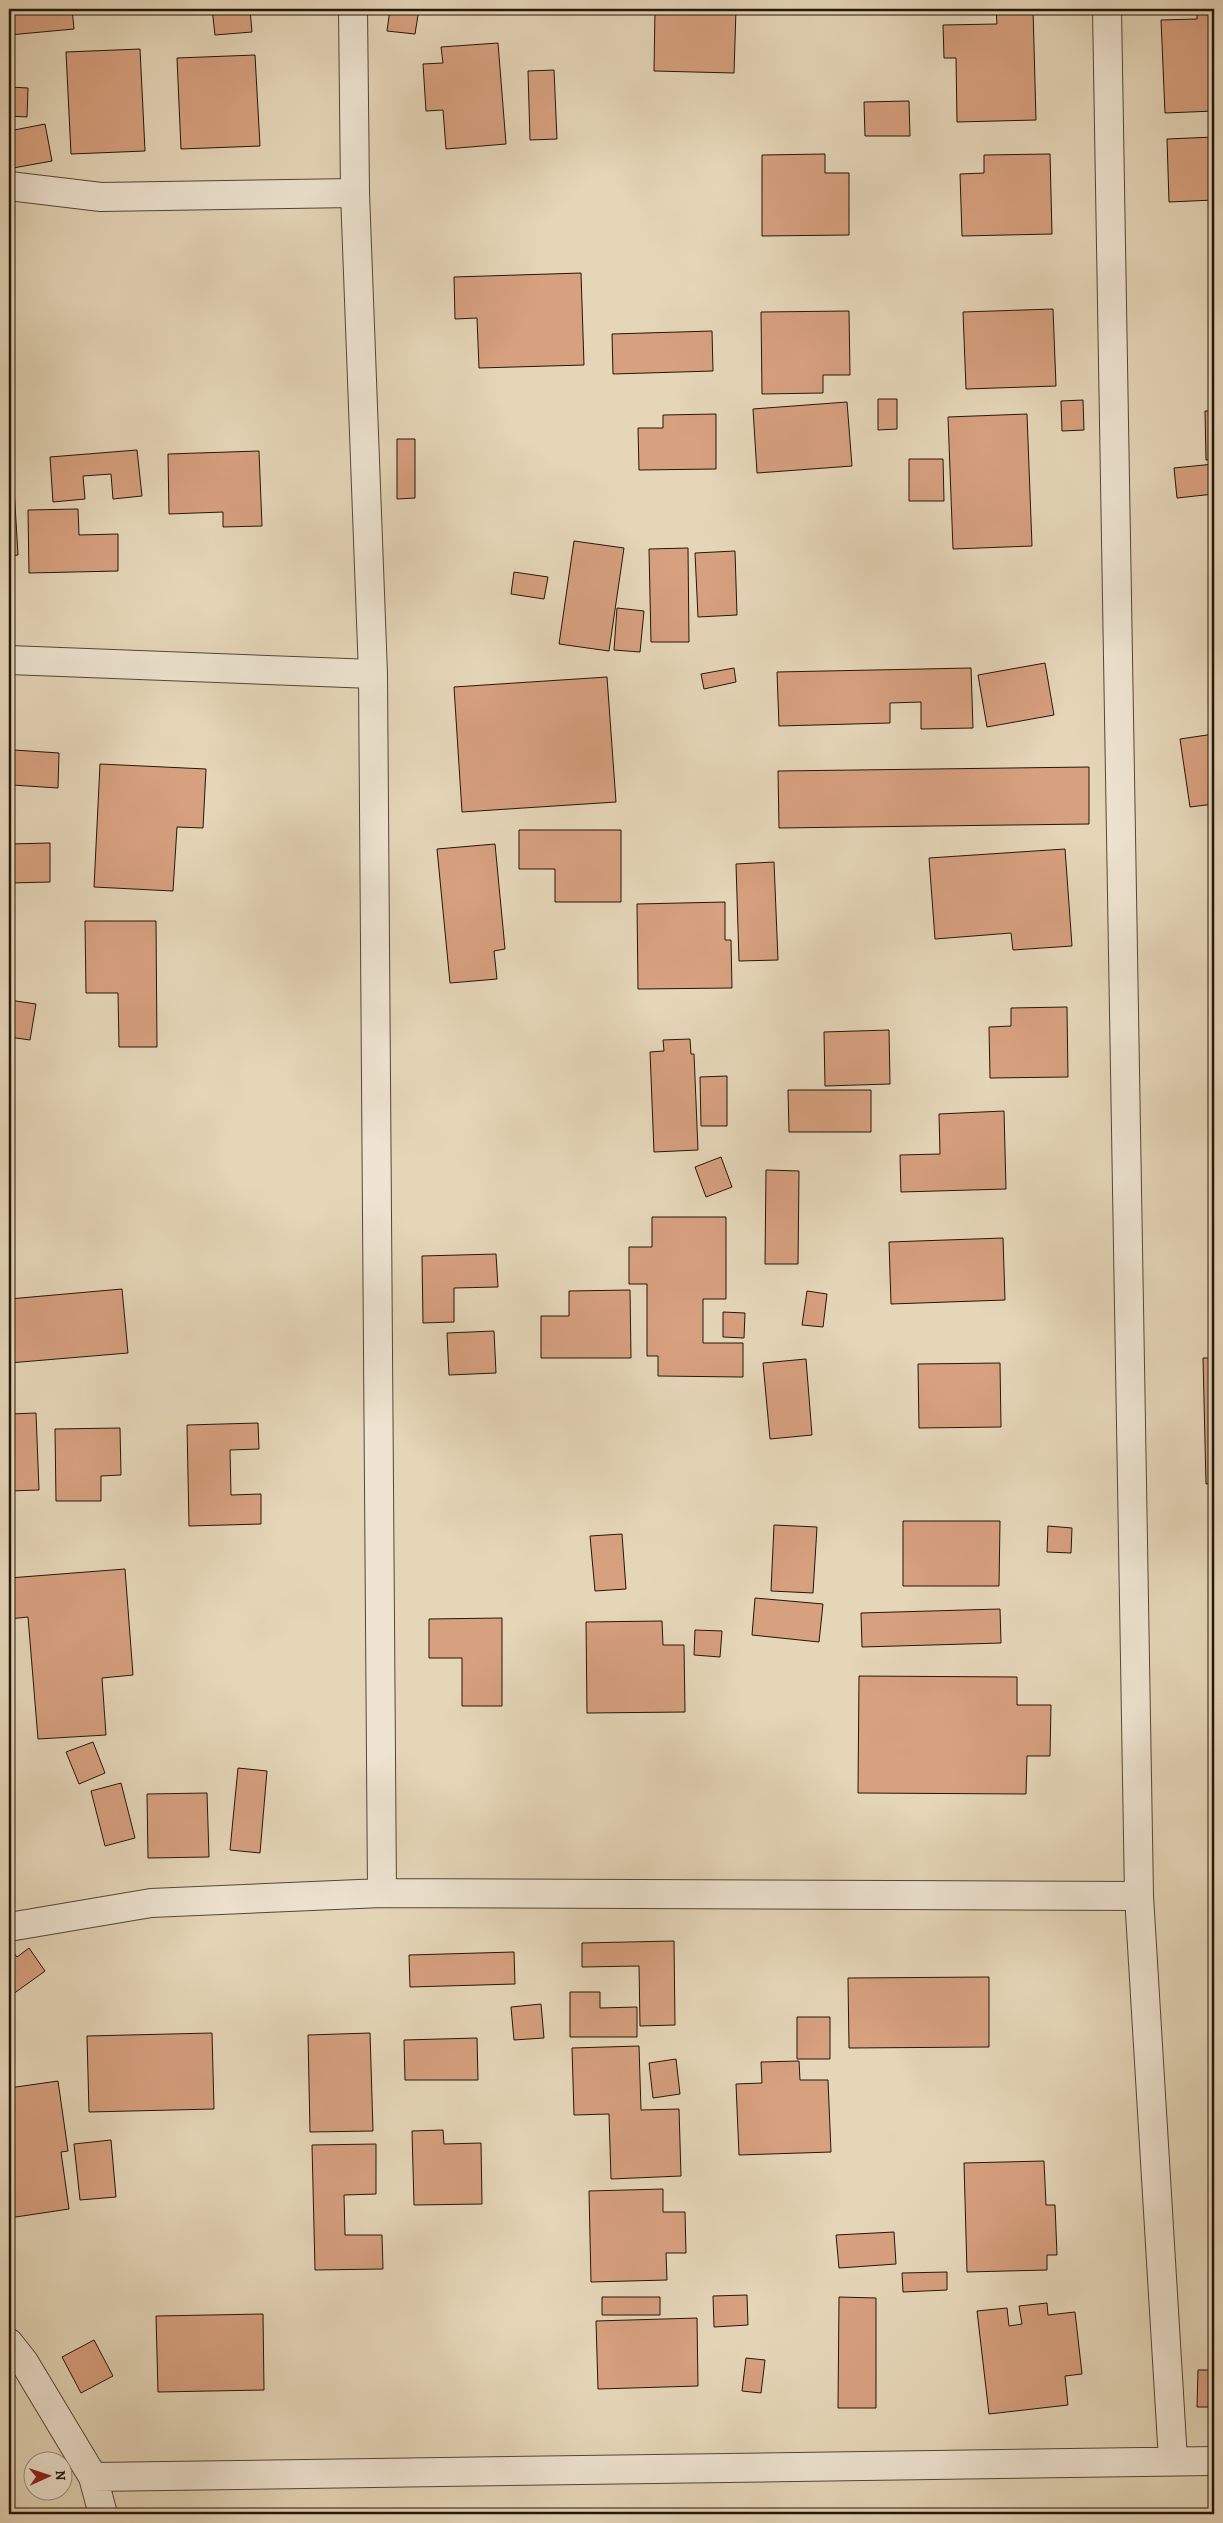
<svg xmlns="http://www.w3.org/2000/svg" width="1223" height="2523" viewBox="0 0 1223 2523" font-family="Alegreya,serif">
	<rect width="100%" height="100%" fill="#e5d6b8"/>
	<filter id="stains"><feTurbulence type="fractalNoise" baseFrequency=".004" numOctaves="4"/><feColorMatrix values="0 0 0 0 .2 0 0 0 0 .09 0 0 0 0 .02 0 0 0 .5 -.17"/></filter>
	<radialGradient id="worn" r=".72"><stop offset=".6" stop-color="#630" stop-opacity="0"/><stop offset="1" stop-color="#630" stop-opacity=".3"/></radialGradient>
	<path fill="#d7a07f" stroke="#24170a" d="M9,9H72L74,29L9,35Z
		M212,9H250L252,32L215,35Z
		M390,9H419L415,34L387,31Z
		M655,9H736L734,73L654,71Z
		M743,9H846V12L743,14Z
		M996,9H1033L1036,120L957,122L956,58H944L943,25L997,24Z
		M1197,9H1214V28H1209L1214,111L1165,113L1161,20L1197,19Z
		M498,43L506,144L446,149L443,110L426,111L423,64L443,63L441,47Z
		M140,49L145,151L71,154L66,52Z
		M255,55L260,146L181,149L177,58Z
		M554,70L557,139L530,140L528,71Z
		M9,87L28,88L27,117L9,116Z
		M909,101L910,136H865L864,102Z
		M45,124L52,161L13,168L9,131Z
		M1214,137V200L1169,202L1167,139Z
		M825,154V173H849V235L762,236V155Z
		M1050,154L1052,234L962,236L960,174L984,173V155Z
		M581,273L584,365L479,368L477,318L455,319L454,277Z
		M1053,309L1056,386L966,389L963,312Z
		M849,311L850,375H823V393L762,394L761,312Z
		M712,331L713,371L613,374L612,334Z
		M878,399H897V429L878,430Z
		M1083,400L1084,430L1062,431L1061,401Z
		M847,402L852,466L757,473L753,409Z
		M1205,411H1214V459L1206,460Z
		M716,414V469L639,470L638,428H663V415Z
		M1027,414L1032,546L953,549L948,417Z
		M397,439H415V498L397,499Z
		M137,450L142,496L113,499L111,474L83,476L85,499L53,502L50,457Z
		M259,451L262,526L223,527V512L169,514L168,454Z
		M909,459H943L944,501H909Z
		M1214,464V494L1177,498L1174,468Z
		M9,471H13L18,555L9,556Z
		M78,509L79,535L118,534V571L29,573L28,510Z
		M574,541L624,548L609,651L559,644Z
		M688,548L689,642H651L649,549Z
		M735,551L737,615L698,617L695,553Z
		M514,572L548,577L544,599L511,594Z
		M617,608L644,611L640,652L614,650Z
		M1045,663L1054,715L987,727L978,675Z
		M734,668L736,682L704,689L701,674Z
		M971,668L973,728L921,729V702L890,703V723L779,726L777,672Z
		M607,677L616,802L462,812L454,687Z
		M1214,734V804L1190,807L1180,739Z
		M14,750L59,753L58,788L12,785Z
		M100,764L206,769L203,828L177,827L173,891L94,887Z
		M1089,767V824L779,828L778,771Z
		M519,830H621V902H555V869H519Z
		M50,843V882L9,883V844Z
		M495,844L505,949L494,951L497,979L450,983L437,849Z
		M1065,849L1072,946L1013,950L1011,933L935,939L929,858Z
		M774,862L778,960L739,961L736,864Z
		M725,902V940H731L732,988L638,989L637,904Z
		M85,921H156L157,1047H119L118,993H86Z
		M9,1000L36,1004L30,1040L9,1037Z
		M1067,1007L1068,1077L990,1078L989,1027L1011,1026V1008Z
		M889,1030L890,1084L825,1086L824,1032Z
		M690,1039L691,1054H694L698,1150L654,1152L650,1052L664,1051L663,1040Z
		M727,1076V1126H701L700,1077Z
		M788,1090H871V1132H789Z
		M1004,1111L1006,1189L901,1192L900,1155L940,1154L939,1114Z
		M721,1157L732,1187L706,1197L695,1167Z
		M766,1170L799,1171L798,1264H765Z
		M652,1217H726V1299H703V1343H743V1377L658,1376V1356H647V1284H629V1247H652Z
		M1003,1238L1005,1300L891,1304L889,1242Z
		M496,1254L498,1287L454,1288V1322L423,1323L422,1256Z
		M122,1289L128,1353L9,1363V1299Z
		M630,1290L631,1358H541V1316H569V1291Z
		M807,1291L827,1294L823,1327L802,1325Z
		M723,1312L745,1313L744,1338L723,1337Z
		M494,1331L496,1373L449,1375L447,1333Z
		M1203,1358H1214V1483L1206,1484Z
		M806,1359L812,1435L770,1439L763,1363Z
		M1000,1363L1001,1427L919,1428L918,1364Z
		M36,1413L39,1490L9,1491V1414Z
		M258,1423L259,1449L230,1450L231,1495L261,1494V1524L189,1526L187,1425Z
		M120,1428L121,1475L101,1476V1501H56L55,1429Z
		M903,1521H1000L999,1586H903Z
		M774,1525L817,1527L813,1593L771,1591Z
		M1048,1526L1072,1528L1071,1553L1047,1552Z
		M622,1534L626,1589L595,1591L590,1536Z
		M125,1569L133,1675L102,1678L106,1735L38,1739L28,1617L9,1619V1578Z
		M755,1598L823,1604L819,1642L752,1635Z
		M1000,1609L1001,1643L862,1647L861,1613Z
		M502,1618V1706H462V1658H429V1619Z
		M662,1621L663,1645H684L685,1712L587,1713L586,1622Z
		M695,1630L722,1631L720,1657L694,1655Z
		M859,1676L1017,1677V1705H1051L1050,1756H1027L1026,1794L858,1793Z
		M93,1742L105,1773L79,1784L66,1752Z
		M238,1768L267,1771L260,1853L230,1850Z
		M121,1783L135,1838L105,1846L91,1791Z
		M207,1793L209,1857L148,1858L147,1794Z
		M674,1941L675,2025L640,2026L639,1966L582,1967V1943Z
		M29,1948L45,1971L9,1997V1954L13,1952L17,1957Z
		M514,1952L515,1984L410,1987L409,1955Z
		M989,1977V2047L849,2048L848,1978Z
		M570,1992H600V2008L637,2007V2037H570Z
		M541,2004L544,2038L514,2040L511,2007Z
		M797,2017H830V2059H797Z
		M212,2033L214,2109L89,2112L87,2036Z
		M370,2033L373,2131L310,2132L308,2035Z
		M477,2038L478,2080H405L404,2040Z
		M639,2046L641,2110L679,2109L681,2176L611,2179L609,2114L574,2115L572,2048Z
		M676,2059L680,2094L653,2098L649,2063Z
		M799,2061L800,2080H828L831,2152L739,2155L736,2084L762,2083L761,2062Z
		M58,2081L68,2151L61,2152L69,2209L9,2218V2088Z
		M443,2130L444,2144L481,2143L482,2204L414,2205L412,2131Z
		M111,2140L116,2197L80,2200L74,2144Z
		M376,2144V2194L344,2195L345,2235H382L383,2269L315,2270L312,2145Z
		M1044,2161L1046,2205H1055L1057,2255H1047V2270L967,2272L964,2163Z
		M663,2189V2212H685L686,2253H666L667,2280L591,2282L589,2191Z
		M894,2232L896,2264L839,2268L836,2235Z
		M947,2272V2290L903,2292L902,2273Z
		M747,2295L748,2325L714,2327L713,2296Z
		M602,2297H660V2315H602Z
		M839,2297L876,2298V2408H838Z
		M1047,2303L1048,2315L1075,2312L1082,2374L1065,2376L1068,2405L989,2414L977,2311L1007,2308L1009,2326L1022,2324L1019,2306Z
		M263,2314L264,2390L158,2392L156,2316Z
		M697,2318L698,2386L598,2389L596,2321Z
		M94,2340L113,2376L81,2393L62,2357Z
		M746,2358L765,2360L761,2393L742,2391Z
		M1198,2370H1214V2407H1197Z"/>
	<g fill="none" stroke-linecap="round" stroke-linejoin="round">
		<g stroke="#544736" stroke-width="30">
			<path id="minor" d="M353,9L355,193L373,674L382,1893L1139,1896
				M1107,9L1139,1896L1173,2460
				M9,186L101,197L355,193
				M9,660L373,674
				M9,1927L151,1903L382,1893
				M9,2343L24,2362L93,2477L103,2514
				M93,2477L1214,2461"/>
		</g>
		<use href="#minor" stroke="#eee4d1" stroke-width="28"/>
	</g>
	<rect width="1223" height="2523" fill="none" stroke="#e5d6b8" stroke-width="30"/>
	<rect x="10" y="10" width="1203" height="2503" fill="none" stroke="#24170a" stroke-width="2.5"/>
	<rect x="15" y="15" width="1193" height="2493" fill="none" stroke="#24170a"/>
	<g transform="translate(48 2476) rotate(87)"><circle r="24" fill="#eee4d1" stroke="#9d9281"/>
	<path d="M0-4L9 19L0 12L-9 19Z" fill="#8f2418"/>
	<text y="-8" font-size="14" font-weight="bold" text-anchor="middle" fill="#24170a">N</text>
	</g>
	<rect width="100%" height="100%" filter="url(#stains)"/>
	<rect width="100%" height="100%" fill="url(#worn)"/>
</svg>
